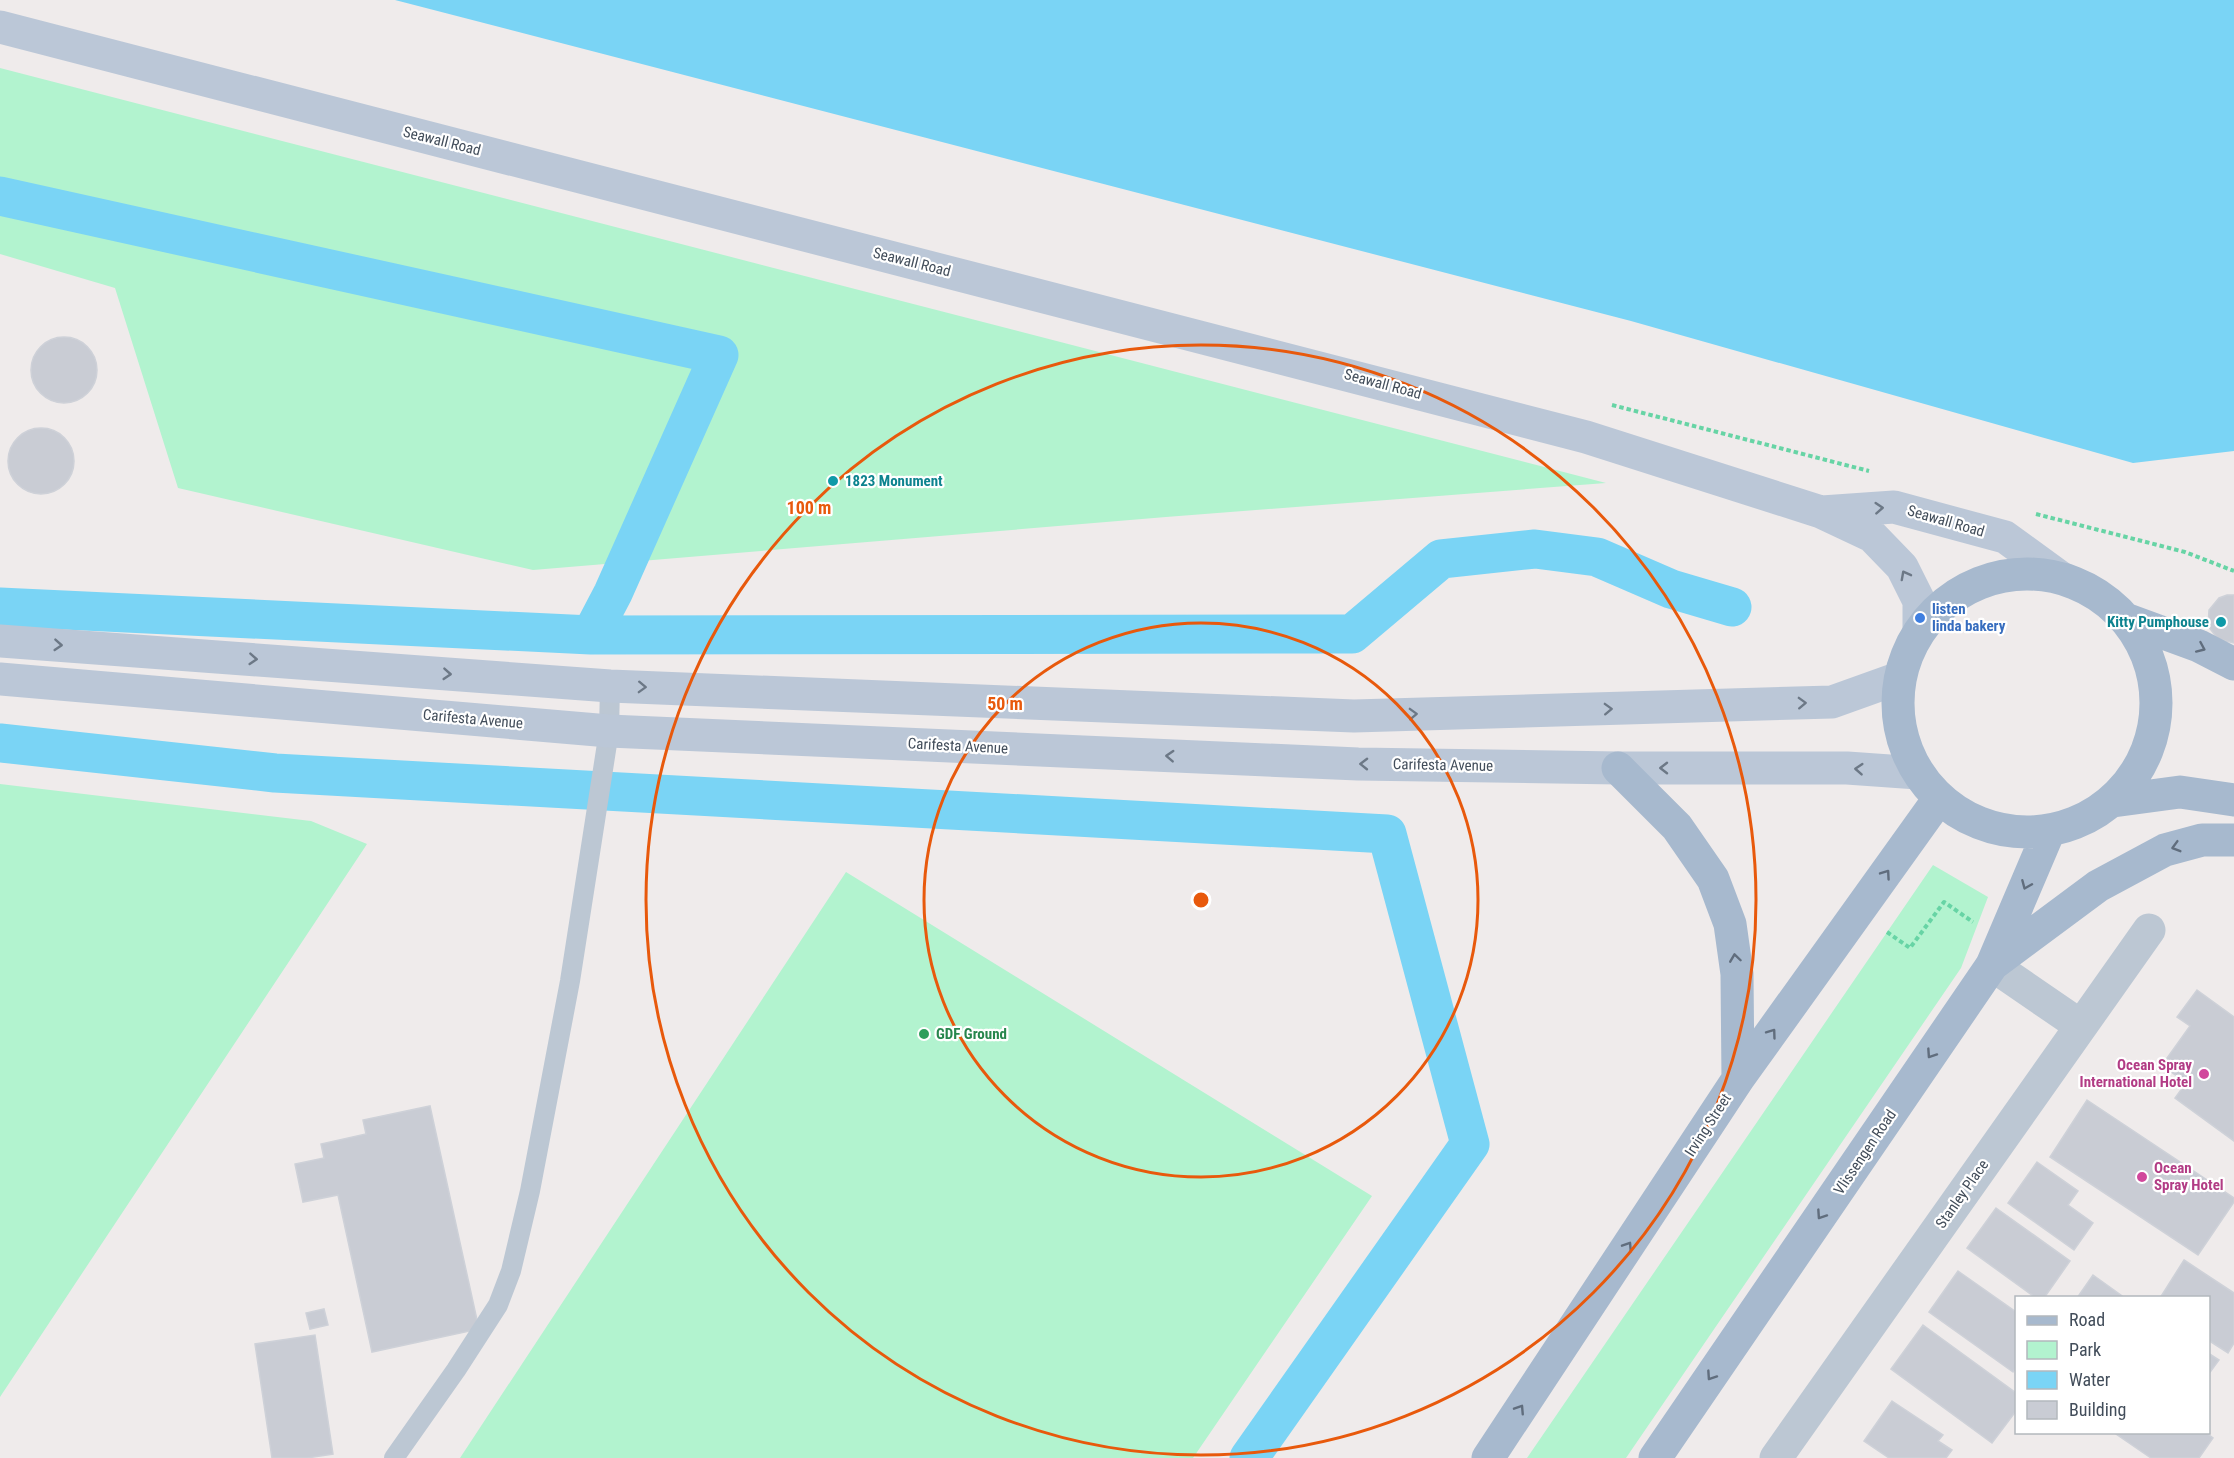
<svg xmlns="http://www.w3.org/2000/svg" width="2234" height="1458" viewBox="0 0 2234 1458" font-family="'Roboto Condensed',sans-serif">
	<rect width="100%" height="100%" fill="#efebeb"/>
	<path fill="#b2f3cf" d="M0,68L1606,483L1166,517L533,570L178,488L115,288L0,254Z
		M0,784L311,821L367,844L0,1397Z
		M1933,865L1988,897L1961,968L1626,1458H1527Z
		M846,872L1372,1196L1193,1458H460Z"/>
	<path fill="#7ad4f5" d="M395,0H2234V451L2133,463L1631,321Z"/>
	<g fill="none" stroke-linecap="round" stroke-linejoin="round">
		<path stroke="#7ad4f5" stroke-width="39" d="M0,196L719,355L613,593L591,635
			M0,607L591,635L1352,634L1441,559L1535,549L1597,557L1671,589L1732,607
			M0,743L275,773L1387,834L1470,1144L1249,1458"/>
	</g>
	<path fill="#c9ccd4" stroke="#ced1d8" stroke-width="1.5" d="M31 370a33 33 0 1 1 66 0a33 33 0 1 1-66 0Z
		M8 461a33 33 0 1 1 66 0a33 33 0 1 1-66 0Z
		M2227,595H2234V643L2218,639L2208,626L2209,610L2219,598Z
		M2197,990L2234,1017V1141L2175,1098L2186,1083L2162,1065L2190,1026L2177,1017Z
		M2087,1100L2234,1198V1202L2198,1255L2050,1157Z
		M430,1106L479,1329L372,1352L338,1195L303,1202L295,1164L324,1158L321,1144L366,1134L363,1120Z
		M2037,1162L2078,1191L2068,1205L2093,1223L2074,1250L2008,1203Z
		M1996,1208L2070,1261L2044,1298H2036L1967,1248Z
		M2184,1260L2234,1293V1343L2228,1353L2208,1340V1298H2160Z
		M1958,1271L2016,1312V1367L2013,1372L1929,1312Z
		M2093,1275L2125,1298H2077Z
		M324,1309L328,1325L310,1329L306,1313Z
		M1923,1325L2016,1393V1411L1992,1443L1891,1369Z
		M315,1335L333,1454L307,1458H272L255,1344Z
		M2208,1353L2219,1360L2208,1375Z
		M1892,1401L1943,1435L1938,1441L1952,1450L1946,1458H1889L1864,1441Z
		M2117,1432H2205L2213,1438L2199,1458H2151L2116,1434Z"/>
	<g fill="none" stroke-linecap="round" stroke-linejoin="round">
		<path stroke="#67d4a5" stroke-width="4" stroke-dasharray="4.5 3" stroke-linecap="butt" d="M1612,405L1869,471
			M2036,514L2185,552L2234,571
			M1887,932L1910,948L1944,902L1973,922"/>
		<path stroke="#bcc7d3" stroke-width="20" d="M394,1458L456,1370L498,1305L511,1271L530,1191L570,981L609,731L610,686"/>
		<path stroke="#bcc7d3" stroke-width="33" d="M1992,965L2081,1026
			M1776,1458L2149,930"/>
		<path stroke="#bbc7d7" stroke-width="33" d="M0,27L1586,437L1821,512L1872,536L1902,567L1919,601V630
			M1822,512L1894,507L2005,537L2060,577
			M0,641L610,686L1354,716L1832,702L1899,678
			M0,679L609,731L1358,764L1618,768H1847L1918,773"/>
		<path stroke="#a7b9ce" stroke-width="33" d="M1898 703a129 129 0 1 1 258 0a129 129 0 1 1-258 0Z
			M2128,620L2199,646L2234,664
			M1618,768L1677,827L1713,879L1730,924L1737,974L1738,1079
			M2113,801L2180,792L2234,800
			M1993,964L2098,886L2165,850L2202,840H2234
			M1488,1458L1738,1079L1938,800
			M1655,1458L1992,965L2049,831"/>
	</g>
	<defs><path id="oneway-chevron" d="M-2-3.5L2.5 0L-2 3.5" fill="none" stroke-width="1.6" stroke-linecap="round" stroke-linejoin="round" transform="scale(1.5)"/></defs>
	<g stroke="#6c7886">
		<use href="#oneway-chevron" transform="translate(1879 508) rotate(-4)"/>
		<use href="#oneway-chevron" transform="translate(1905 575) rotate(-118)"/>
		<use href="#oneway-chevron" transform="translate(58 645) rotate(4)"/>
		<use href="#oneway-chevron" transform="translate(253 659) rotate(4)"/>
		<use href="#oneway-chevron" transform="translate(447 674) rotate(4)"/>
		<use href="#oneway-chevron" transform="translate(642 687) rotate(2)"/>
		<use href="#oneway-chevron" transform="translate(1802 703) rotate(-2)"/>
		<use href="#oneway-chevron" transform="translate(1608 709) rotate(-2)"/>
		<use href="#oneway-chevron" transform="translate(1413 714) rotate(-2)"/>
		<use href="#oneway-chevron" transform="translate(1170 756) rotate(-177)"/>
		<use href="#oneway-chevron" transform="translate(1364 764) rotate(-179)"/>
		<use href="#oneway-chevron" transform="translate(1664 768) rotate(-180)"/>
		<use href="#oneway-chevron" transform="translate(1859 769) rotate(-176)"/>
	</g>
	<g stroke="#606d7d">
		<use href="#oneway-chevron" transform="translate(2201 648) rotate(24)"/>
		<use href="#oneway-chevron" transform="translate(2176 847) rotate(164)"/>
		<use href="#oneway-chevron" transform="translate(1886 874) rotate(-55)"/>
		<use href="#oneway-chevron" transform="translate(2026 885) rotate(113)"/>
		<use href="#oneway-chevron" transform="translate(1735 958) rotate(-98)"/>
		<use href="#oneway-chevron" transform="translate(1772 1033) rotate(-54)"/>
		<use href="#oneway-chevron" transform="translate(1931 1054) rotate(124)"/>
		<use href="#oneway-chevron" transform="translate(1821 1215) rotate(124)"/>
		<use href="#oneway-chevron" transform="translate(1628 1246) rotate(-57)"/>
		<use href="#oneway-chevron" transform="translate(1711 1376) rotate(124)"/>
		<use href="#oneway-chevron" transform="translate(1520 1409) rotate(-57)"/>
	</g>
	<g fill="none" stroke="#e8590c" stroke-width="3">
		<circle cx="1201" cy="900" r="277"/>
		<circle cx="1201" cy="900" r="555"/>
	</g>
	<g fill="#0f9aa8" stroke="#fff" stroke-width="2">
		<circle cx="833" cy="481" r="6"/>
		<circle cx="2221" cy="622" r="6"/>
	</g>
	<circle fill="#3f7fe0" stroke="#fff" stroke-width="2" cx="1920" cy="618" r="6"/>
	<circle fill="#2e9e5b" stroke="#fff" stroke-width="2" cx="924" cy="1034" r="6"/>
	<g fill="#d1479c" stroke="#fff" stroke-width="2">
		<circle cx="2204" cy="1074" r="6"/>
		<circle cx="2142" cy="1177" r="6"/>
	</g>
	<g text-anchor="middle" stroke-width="4.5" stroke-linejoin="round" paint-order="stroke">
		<g font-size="15" fill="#424d5a" stroke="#fff">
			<text transform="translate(442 141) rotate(14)" y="5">Seawall Road</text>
			<text transform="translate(912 262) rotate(14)" y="5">Seawall Road</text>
			<text transform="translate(1383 384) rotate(15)" y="5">Seawall Road</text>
			<text transform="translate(1946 521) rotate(16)" y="5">Seawall Road</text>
			<text transform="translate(473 719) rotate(5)" y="5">Carifesta Avenue</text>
			<text transform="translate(958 746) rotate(3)" y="5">Carifesta Avenue</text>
			<text transform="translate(1443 765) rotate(1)" y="5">Carifesta Avenue</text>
			<text transform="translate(1708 1125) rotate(-57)" y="5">Irving Street</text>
			<text transform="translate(1865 1152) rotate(-56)" y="5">Vlissengen Road</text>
			<text transform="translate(1962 1194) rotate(-55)" y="5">Stanley Place</text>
		</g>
		<g font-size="15" font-weight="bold" fill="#0d838f" stroke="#fff" text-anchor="start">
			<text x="845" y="486">1823 Monument</text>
			<text x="2209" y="627" text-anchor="end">Kitty Pumphouse</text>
		</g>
		<g font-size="15" font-weight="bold" fill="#366cbe" stroke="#fff" text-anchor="start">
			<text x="1932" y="614">listen<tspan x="1932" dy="17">linda bakery</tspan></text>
		</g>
		<g font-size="15" font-weight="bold" fill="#27864d" stroke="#fff" text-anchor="start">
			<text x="936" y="1039">GDF Ground</text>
		</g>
		<g font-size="15" font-weight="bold" fill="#b23c85" stroke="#fff" text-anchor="end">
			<text x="2192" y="1070">Ocean Spray<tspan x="2192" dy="17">International Hotel</tspan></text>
			<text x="2154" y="1173" text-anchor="start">Ocean<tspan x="2154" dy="17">Spray Hotel</tspan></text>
		</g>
	</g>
	<circle cx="1201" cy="900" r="9" fill="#e8590c" stroke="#fff" stroke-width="3"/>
	<g font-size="18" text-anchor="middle" font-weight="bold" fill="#e8590c" stroke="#fff" stroke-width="4.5" stroke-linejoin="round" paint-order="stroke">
		<text x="809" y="514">100 m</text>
		<text x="1005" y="710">50 m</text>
	</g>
	<rect x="2015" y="1296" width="195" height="138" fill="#ffffff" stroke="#b3b8bd" stroke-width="1.5"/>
	<rect x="2027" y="1316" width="30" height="9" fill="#a7b9ce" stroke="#b3b8bd" stroke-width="1.5"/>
	<text x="2069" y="1326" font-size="18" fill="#424d5a">Road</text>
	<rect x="2027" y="1341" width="30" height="18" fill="#b2f3cf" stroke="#b3b8bd" stroke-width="1.5"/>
	<text x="2069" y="1356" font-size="18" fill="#424d5a">Park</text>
	<rect x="2027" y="1371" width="30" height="18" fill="#7ad4f5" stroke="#b3b8bd" stroke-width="1.5"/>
	<text x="2069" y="1386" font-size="18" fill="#424d5a">Water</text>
	<rect x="2027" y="1401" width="30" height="18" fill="#c9ccd4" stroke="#b3b8bd" stroke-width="1.5"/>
	<text x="2069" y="1416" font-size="18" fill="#424d5a">Building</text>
</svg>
